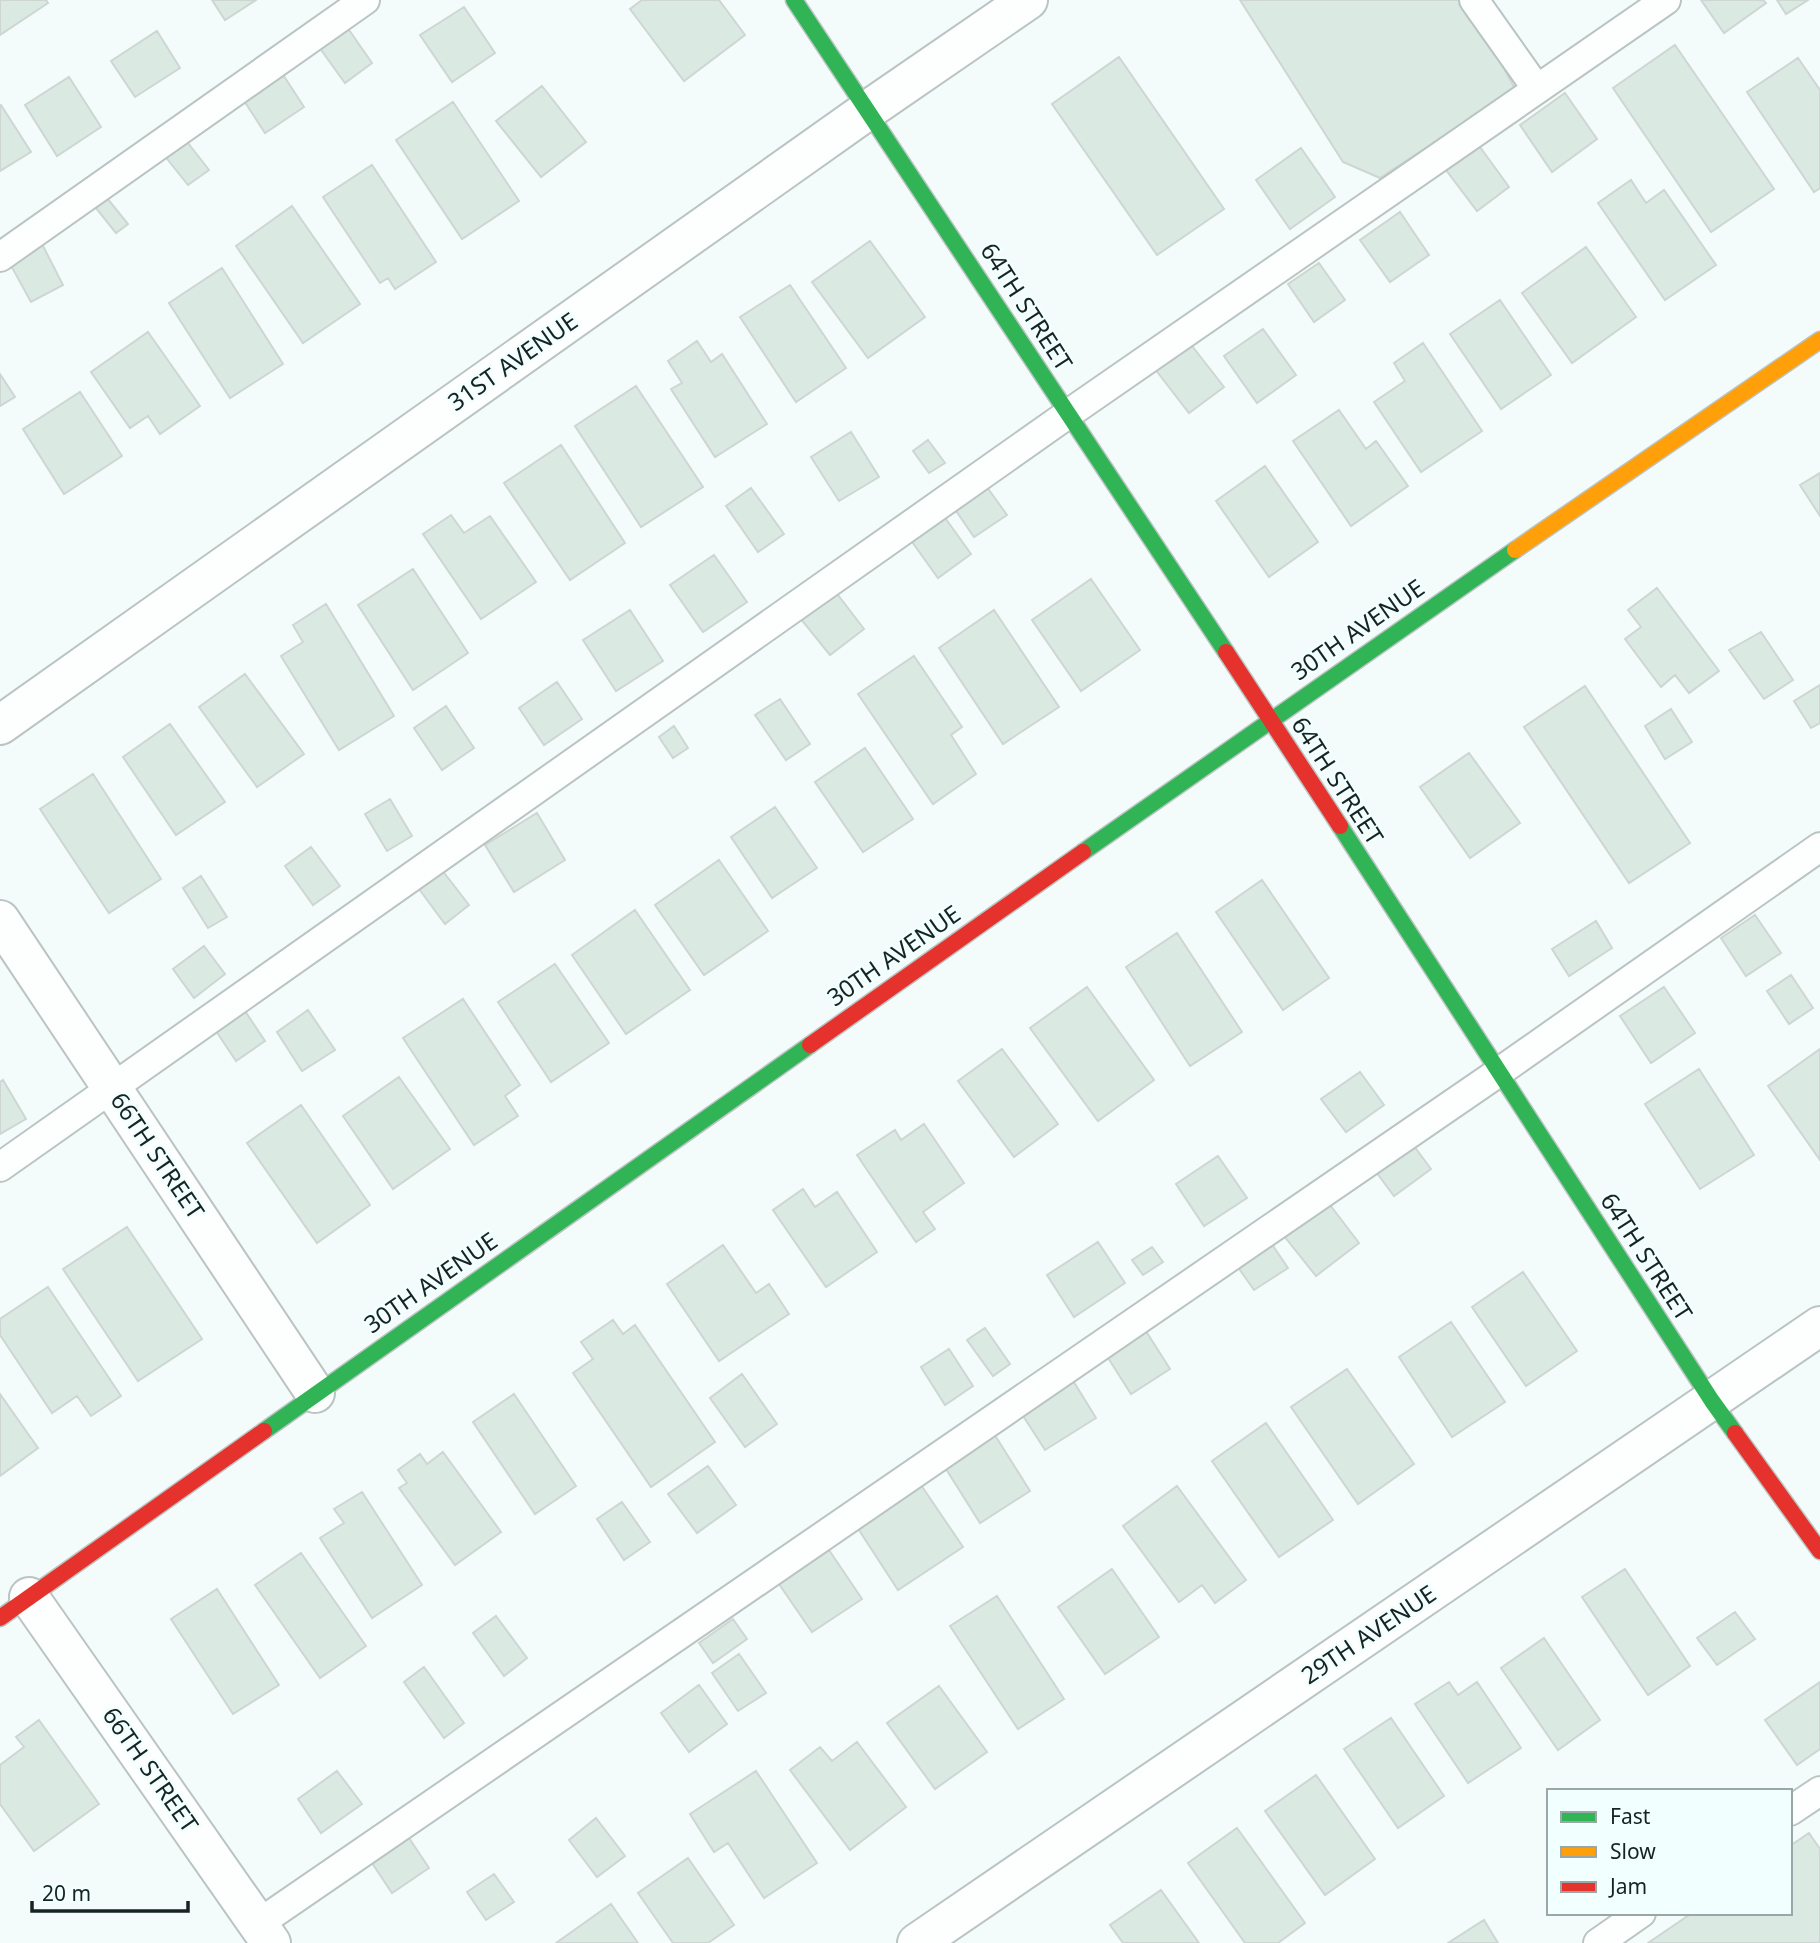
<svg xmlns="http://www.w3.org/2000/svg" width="1820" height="1943" viewBox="0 0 1820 1943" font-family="'Noto Sans',sans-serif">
	<rect width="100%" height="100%" fill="#f4fcfb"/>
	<path fill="#daeae3" stroke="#ced6d3" stroke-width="2" d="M0,0H46L48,3L0,35Z
		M212,0H256L225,20Z
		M642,0H719L745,35L684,81L630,9Z
		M1240,0H1464L1489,40L1515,89L1380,178L1343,162Z
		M1701,0H1763L1766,3L1724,33Z
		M1777,0H1808L1786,14Z
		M464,7L495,53L452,82L420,35Z
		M347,27L372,63L345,83L319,47Z
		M157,31L180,68L135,97L111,61Z
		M1675,45L1774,189L1711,232L1613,88Z
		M1119,57L1224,209L1157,255L1052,104Z
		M1798,58L1820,90V188L1814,192L1747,92Z
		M278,67L304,107L265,133L239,93Z
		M69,77L101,127L57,156L25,105Z
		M542,86L586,142L541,177L496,121Z
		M1565,93L1597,139L1552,172L1520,125Z
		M453,102L519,201L462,239L396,140Z
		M1,105L31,152L0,171V106Z
		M181,134L209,170L188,185L160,150Z
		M1480,147L1509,187L1477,211L1446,170Z
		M1301,148L1335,197L1290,229L1256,180Z
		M372,165L436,262L395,289L388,278L380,283L323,197Z
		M1631,180L1646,203L1664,190L1716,265L1665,300L1598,203Z
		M103,193L128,224L116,233L91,202Z
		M292,206L360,304L303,343L236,246Z
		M1400,212L1429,255L1390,282L1360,240Z
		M870,241L925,317L868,358L812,282Z
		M42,244L63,285L31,302L9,262Z
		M1586,247L1636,317L1572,363L1522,293Z
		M1319,263L1345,300L1314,322L1288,284Z
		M222,268L283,364L230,398L169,303Z
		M790,285L846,368L796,402L740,317Z
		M1500,300L1551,375L1501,409L1450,334Z
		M1263,329L1296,375L1257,403L1224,356Z
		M148,332L200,406L160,434L148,416L130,428L91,372Z
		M697,341L711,362L722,354L767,424L715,457L671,389L682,383L668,361Z
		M1189,342L1224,387L1189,413L1155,369Z
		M1423,343L1482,431L1421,472L1374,402L1405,381L1394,363Z
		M0,374L15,397L0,406Z
		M636,386L703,487L641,527L575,426Z
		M80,392L122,456L64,494L23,429Z
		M1339,410L1366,449L1376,441L1408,486L1351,526L1293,441Z
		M851,432L879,477L839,501L811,457Z
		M928,440L945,463L929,473L913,451Z
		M561,445L625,543L570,580L504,483Z
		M1265,466L1318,542L1269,577L1216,501Z
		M1820,473V516L1800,485Z
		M984,483L1007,515L974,537L952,505Z
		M751,488L784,534L758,552L726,506Z
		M451,515L464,533L490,516L536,582L481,619L423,534Z
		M943,515L971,554L938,578L910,539Z
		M714,555L747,602L703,632L670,585Z
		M413,569L468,653L413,690L358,605Z
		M1091,579L1140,650L1081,691L1032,620Z
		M1657,588L1719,671L1689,693L1675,675L1661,687L1625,639L1641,627L1628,610Z
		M835,591L864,629L830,655L800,618Z
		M326,604L394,716L339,750L281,656L303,642L293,625Z
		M630,610L663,661L616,691L583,640Z
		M994,610L1059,707L1003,744L939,648Z
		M1761,632L1793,680L1764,699L1729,650Z
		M914,656L962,727L951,735L976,774L933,804L858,694Z
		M245,674L304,754L257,787L199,707Z
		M557,682L582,719L544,745L519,708Z
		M1820,685V723L1811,728L1794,701Z
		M1585,686L1690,843L1629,883L1524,727Z
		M780,699L810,744L786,760L755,715Z
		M446,706L474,748L442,770L414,728Z
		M1671,709L1692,742L1665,759L1645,726Z
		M170,724L225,802L176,835L123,757Z
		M674,726L688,748L673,758L659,737Z
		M865,748L913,819L863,852L815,782Z
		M1469,753L1520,823L1470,858L1420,787Z
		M93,774L161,879L109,913L40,809Z
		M390,799L412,836L387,851L365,814Z
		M775,807L817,868L772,898L731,837Z
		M537,813L565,860L514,892L485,845Z
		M311,847L340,886L313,905L285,866Z
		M719,860L768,931L704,975L655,905Z
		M442,870L469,905L445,924L419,889Z
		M201,876L227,917L208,928L183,888Z
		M1262,880L1329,978L1283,1010L1216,912Z
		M635,910L690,990L626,1034L572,955Z
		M1755,915L1781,953L1746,976L1721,938Z
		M1596,921L1612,948L1569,976L1552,949Z
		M1177,933L1242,1032L1190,1066L1126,967Z
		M204,946L225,974L194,998L173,969Z
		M555,964L609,1043L551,1082L498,1002Z
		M1791,975L1813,1008L1789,1024L1767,991Z
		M1087,987L1154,1080L1098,1121L1030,1028Z
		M1664,987L1695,1033L1651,1063L1620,1016Z
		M463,999L520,1085L505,1096L518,1116L474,1145L403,1038Z
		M239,1002L265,1041L236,1061L210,1022Z
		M308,1010L335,1050L302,1071L277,1032Z
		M1002,1049L1058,1124L1014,1157L958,1081Z
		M1820,1049V1160L1768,1086Z
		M1699,1069L1754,1155L1700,1189L1645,1104Z
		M1360,1072L1384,1105L1346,1132L1321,1099Z
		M399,1077L450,1149L393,1189L343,1116Z
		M3,1080L26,1119L0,1134V1082Z
		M301,1105L370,1205L317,1243L247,1143Z
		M924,1124L964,1183L923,1212L935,1229L916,1242L857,1155L895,1130L901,1140Z
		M1408,1138L1431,1169L1394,1196L1371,1165Z
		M1218,1156L1247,1198L1204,1226L1176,1184Z
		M803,1189L815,1207L837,1192L877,1252L826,1287L773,1210Z
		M1324,1197L1359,1243L1316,1276L1280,1231Z
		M127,1227L202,1339L138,1381L63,1269Z
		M1269,1240L1288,1268L1254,1290L1235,1263Z
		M1098,1242L1125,1283L1074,1317L1047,1275Z
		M723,1245L756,1293L769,1284L789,1314L719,1361L667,1284Z
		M1152,1247L1163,1262L1143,1275L1132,1260Z
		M1523,1272L1577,1351L1526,1386L1472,1307Z
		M48,1287L121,1396L91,1416L77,1396L52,1413L0,1335V1319Z
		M613,1320L623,1334L635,1325L715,1442L651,1487L573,1373L593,1359L581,1342Z
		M1451,1322L1505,1402L1452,1437L1399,1357Z
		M985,1328L1010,1364L993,1376L967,1340Z
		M1144,1328L1170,1369L1131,1394L1105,1353Z
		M949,1349L973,1386L945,1405L921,1367Z
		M1347,1369L1414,1464L1358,1504L1291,1407Z
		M742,1374L777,1424L745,1447L710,1398Z
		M1072,1379L1096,1418L1045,1450L1020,1411Z
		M0,1394L38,1448L0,1476Z
		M514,1394L576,1486L535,1514L473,1422Z
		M1266,1423L1333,1520L1279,1557L1212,1461Z
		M991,1429L1030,1491L980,1523L941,1461Z
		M443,1452L501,1532L455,1565L399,1488L407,1483L398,1470L420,1454L427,1464Z
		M708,1466L736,1505L697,1533L668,1494Z
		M921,1485L963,1547L898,1590L857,1527Z
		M1177,1486L1246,1580L1215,1603L1202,1585L1179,1602L1123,1526Z
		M362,1492L422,1585L372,1618L320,1538L344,1523L334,1509Z
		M622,1502L650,1542L624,1560L597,1519Z
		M829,1550L862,1599L812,1632L779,1584Z
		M301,1553L366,1646L320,1678L255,1585Z
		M1112,1569L1159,1637L1105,1674L1058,1607Z
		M1625,1569L1690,1666L1648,1695L1582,1597Z
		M217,1589L279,1685L233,1714L171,1619Z
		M997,1596L1064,1699L1018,1729L950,1626Z
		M1735,1612L1755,1639L1717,1665L1697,1638Z
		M496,1616L527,1658L504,1676L473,1633Z
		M733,1619L747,1639L713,1663L699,1643Z
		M1544,1638L1600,1720L1558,1750L1501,1668Z
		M739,1654L766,1693L738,1711L712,1673Z
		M424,1667L464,1723L444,1738L404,1682Z
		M1449,1682L1458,1695L1477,1682L1521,1748L1468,1783L1415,1704Z
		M1820,1682V1749L1797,1765L1765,1720Z
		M699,1685L727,1724L689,1752L661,1713Z
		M939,1686L987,1752L935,1789L887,1723Z
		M1391,1718L1444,1796L1398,1828L1344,1749Z
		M39,1720L99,1804L34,1851L0,1804V1765L24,1747L16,1737Z
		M857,1742L906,1807L850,1850L790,1770L820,1747L832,1761Z
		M337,1771L362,1804L321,1833L298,1799Z
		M756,1771L817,1863L764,1898L728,1843L714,1852L690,1814Z
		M1316,1775L1375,1859L1325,1895L1265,1811Z
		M596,1818L625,1856L597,1877L569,1840Z
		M1237,1828L1305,1923L1278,1943H1245L1188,1863Z
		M403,1829L429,1868L392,1893L366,1854Z
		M1809,1833L1820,1849V1943H1648L1692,1913H1790V1846Z
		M688,1858L734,1925L708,1943H673L638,1893Z
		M494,1874L514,1902L486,1920L467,1892Z
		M1161,1890L1199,1943H1123L1110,1925Z
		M611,1904L638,1943H556Z
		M1484,1920L1498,1943H1448Z"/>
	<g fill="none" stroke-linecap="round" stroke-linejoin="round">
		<g stroke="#bac4c3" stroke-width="32">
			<path id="lane" d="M1474,0L1537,89
				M0,257L365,0
				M0,1167L1068,414L1666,0
				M1790,1811L1820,1791
				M258,1924L1499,1072L1820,847
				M1598,1943L1641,1913"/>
		</g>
		<g stroke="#bac4c3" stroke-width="42">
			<path id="street" d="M0,725L868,110L1028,0
				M0,920L315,1393
				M29,1597L271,1943
				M917,1943L1820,1326"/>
		</g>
		<g stroke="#bac4c3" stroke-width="19">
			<path id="fast" d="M794,0L1226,652
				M1340,826L1712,1401L1735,1433
				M1083,852L1515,550
				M264,1431L810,1045"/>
		</g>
		<g stroke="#bac4c3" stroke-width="19">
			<path id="slow" d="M1515,550L1820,340"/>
		</g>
		<g stroke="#bac4c3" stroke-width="19">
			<path id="jam" d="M1226,652L1340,826
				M810,1045L1083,852
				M1735,1433L1820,1551
				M0,1618L264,1431"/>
		</g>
		<use href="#lane" stroke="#fdfffe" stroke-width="28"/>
		<use href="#street" stroke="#fdfffe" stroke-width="38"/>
		<use href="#fast" stroke="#30b455" stroke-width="16"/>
		<use href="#slow" stroke="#ff9f0a" stroke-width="16"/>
		<use href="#jam" stroke="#e5322d" stroke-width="16"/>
	</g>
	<g text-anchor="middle" stroke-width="5" stroke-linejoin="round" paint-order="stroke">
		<g font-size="24" fill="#162322" stroke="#f1fffe">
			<text transform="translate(1026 307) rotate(57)" y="8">64TH STREET</text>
			<text transform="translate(513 362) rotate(-35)" y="8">31ST AVENUE</text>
			<text transform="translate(1358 630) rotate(-35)" y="8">30TH AVENUE</text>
			<text transform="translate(1337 781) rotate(57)" y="8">64TH STREET</text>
			<text transform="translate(894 956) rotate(-35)" y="8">30TH AVENUE</text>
			<text transform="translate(157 1156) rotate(56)" y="8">66TH STREET</text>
			<text transform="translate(1646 1257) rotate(57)" y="8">64TH STREET</text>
			<text transform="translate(431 1283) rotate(-35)" y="8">30TH AVENUE</text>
			<text transform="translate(1369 1635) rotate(-34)" y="8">29TH AVENUE</text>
			<text transform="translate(150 1770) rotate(55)" y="8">66TH STREET</text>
		</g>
	</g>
	<rect x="1547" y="1789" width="245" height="126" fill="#f1fffe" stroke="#99a7a6" stroke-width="2"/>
	<rect x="1561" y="1812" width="35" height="10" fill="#30b455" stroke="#99a7a6" stroke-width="2"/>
	<text x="1610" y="1824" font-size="21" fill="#162322">Fast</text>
	<rect x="1561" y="1847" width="35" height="10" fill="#ff9f0a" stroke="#99a7a6" stroke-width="2"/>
	<text x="1610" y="1859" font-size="21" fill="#162322">Slow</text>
	<rect x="1561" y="1882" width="35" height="10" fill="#e5322d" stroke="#99a7a6" stroke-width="2"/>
	<text x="1610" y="1894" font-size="21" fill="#162322">Jam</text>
	<path d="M32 1901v10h156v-10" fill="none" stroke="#162322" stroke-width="3.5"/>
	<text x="42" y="1901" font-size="21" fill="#162322" stroke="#f1fffe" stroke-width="5" paint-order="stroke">20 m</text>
</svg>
